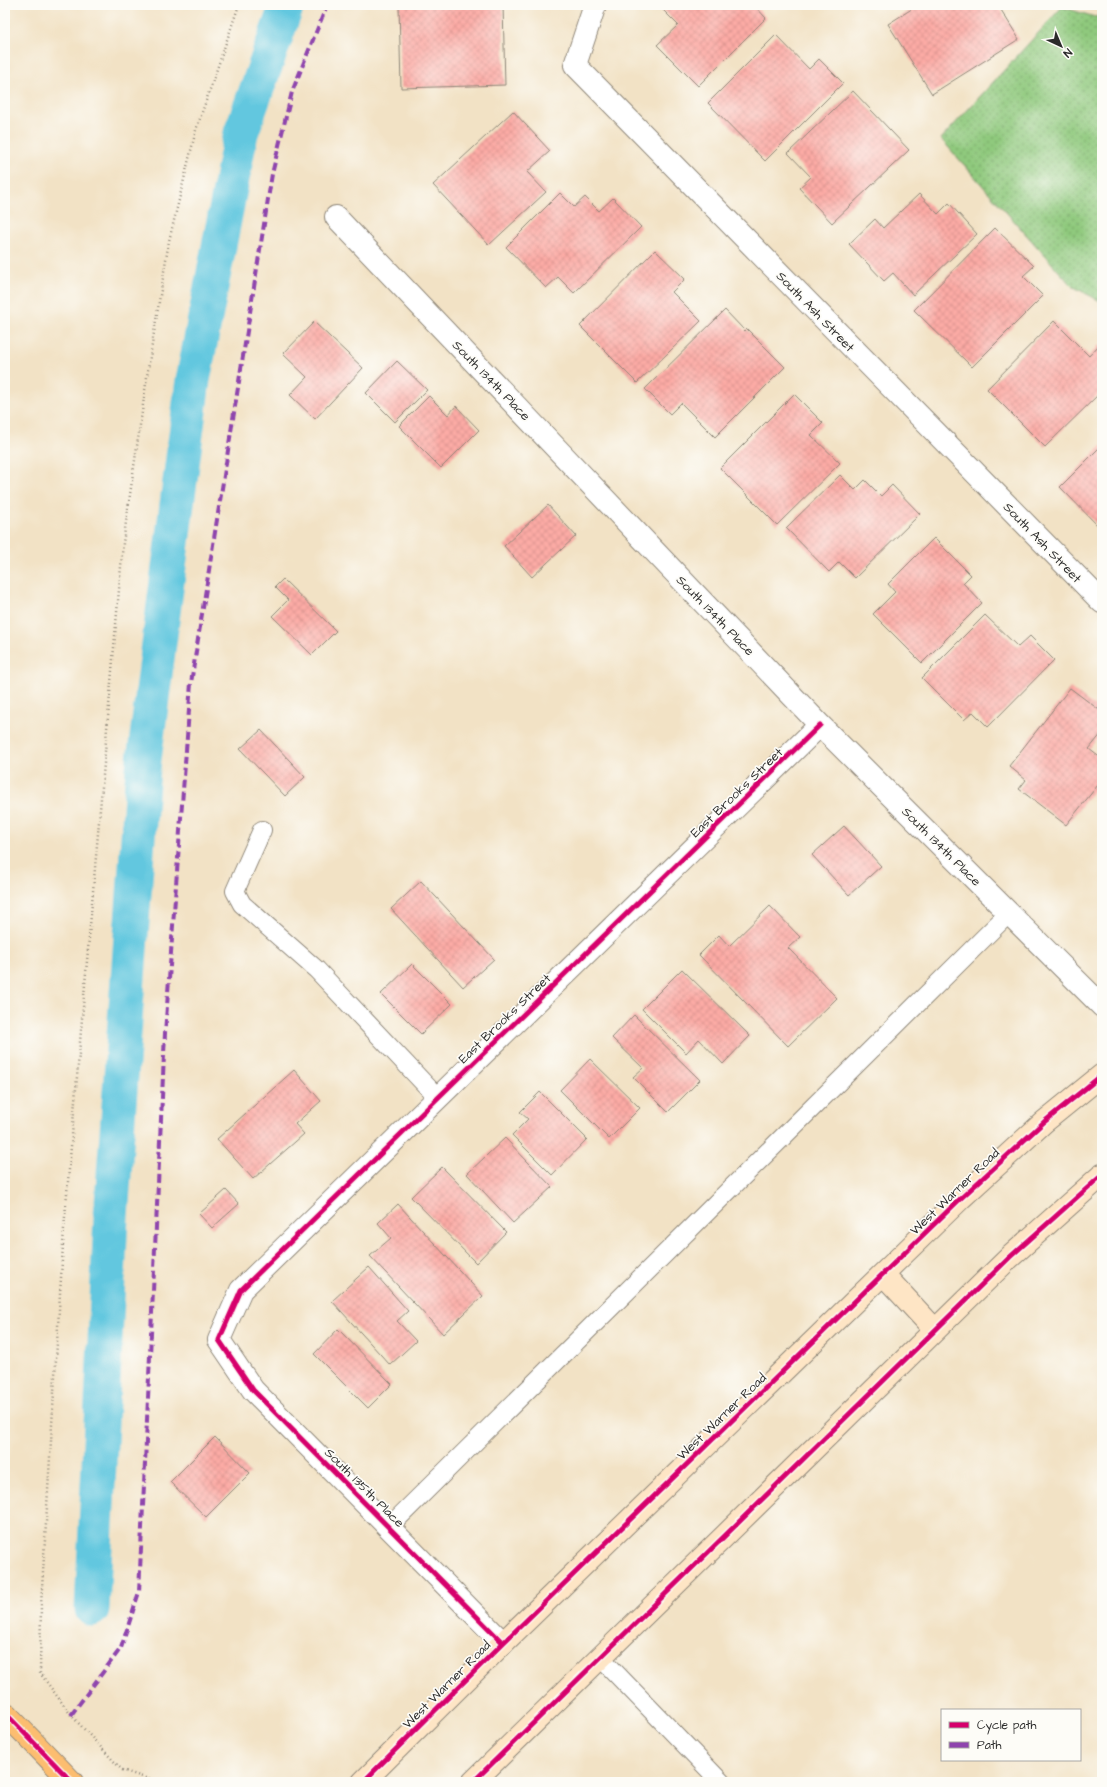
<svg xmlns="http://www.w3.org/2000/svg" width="1107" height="1787" viewBox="0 0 1107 1787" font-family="'Architects Daughter',sans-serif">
	<defs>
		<pattern id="park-dots" width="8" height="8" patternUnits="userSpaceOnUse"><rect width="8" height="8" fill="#8fc97d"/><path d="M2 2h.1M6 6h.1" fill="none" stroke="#75a367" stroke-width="1.8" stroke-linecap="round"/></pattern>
		<pattern id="building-cross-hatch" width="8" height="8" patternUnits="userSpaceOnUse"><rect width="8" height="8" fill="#fcaba5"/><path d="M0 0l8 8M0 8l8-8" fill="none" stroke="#d8938e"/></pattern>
	</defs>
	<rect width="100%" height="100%" fill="#fdfcf7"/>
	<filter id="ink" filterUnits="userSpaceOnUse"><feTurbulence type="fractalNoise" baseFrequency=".025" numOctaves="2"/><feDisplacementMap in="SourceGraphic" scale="8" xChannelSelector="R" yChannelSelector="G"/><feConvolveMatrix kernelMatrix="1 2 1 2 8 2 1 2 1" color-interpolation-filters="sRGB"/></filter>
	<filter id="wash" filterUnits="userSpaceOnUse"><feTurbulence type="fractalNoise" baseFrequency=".012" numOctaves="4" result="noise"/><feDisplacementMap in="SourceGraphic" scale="16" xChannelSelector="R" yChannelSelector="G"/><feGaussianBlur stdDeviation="0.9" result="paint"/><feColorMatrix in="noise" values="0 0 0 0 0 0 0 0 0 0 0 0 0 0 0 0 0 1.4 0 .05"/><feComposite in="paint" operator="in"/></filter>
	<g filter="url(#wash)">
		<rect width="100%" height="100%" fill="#f2e2c5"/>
		<path fill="url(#park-dots)" stroke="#5d7a54" d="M1062,7L1095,17L1102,15V302L1072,286L941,139Z"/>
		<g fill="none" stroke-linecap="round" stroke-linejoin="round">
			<path stroke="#62c7df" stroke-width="35" d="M92,1609L111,1217L143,768L193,380L241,133L287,5"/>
		</g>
		<g id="blocks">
			<path fill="url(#building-cross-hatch)" d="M438,5H503L505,85L401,88L399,6Z
				M666,5H754L766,18L698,86L657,45L678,25L662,9Z
				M918,5H998L1019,39L932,94L888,24Z
				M776,35L809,69L819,59L843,83L765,161L708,103Z
				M853,91L909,150L832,223L799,188L811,177L788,153Z
				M513,111L550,151L527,172L546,192L489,245L433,185Z
				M560,193L574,207L585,197L599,211L613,198L641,227L574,293L558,277L546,288L506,247Z
				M919,194L938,214L949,203L977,234L913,295L893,273L884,281L849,244L875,219L883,228Z
				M995,228L1034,266L1023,276L1043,296L972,367L914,310Z
				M655,250L685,279L672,292L701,321L637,383L580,326Z
				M725,310L745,331L747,329L785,367L715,437L681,403L670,414L645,389Z
				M1054,321L1089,356L1099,345L1102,348V391L1045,447L987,389Z
				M314,322L363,368L315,419L290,395L307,377L283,354Z
				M397,361L427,390L395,422L366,393Z
				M794,394L823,423L811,435L840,463L777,525L720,468Z
				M429,396L448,415L456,406L479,430L441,468L399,426Z
				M1102,445V530L1060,487Z
				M840,475L855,490L865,480L881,496L892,485L920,514L855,578L839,562L829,572L786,528Z
				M548,505L576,536L532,577L504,546Z
				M934,538L971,575L963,583L982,603L922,663L873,614L895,592L888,584Z
				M283,579L336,631L312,655L272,616L288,600L275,587Z
				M985,615L1018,647L1030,636L1054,660L988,727L973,712L964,720L922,678Z
				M1070,688L1102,712V733L1089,749L1102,759V780L1066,825L1019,789L1026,780L1009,766Z
				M261,730L305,777L285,796L240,749Z
				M844,826L881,866L849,895L812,855Z
				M421,881L494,959L463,987L391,909Z
				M770,906L800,937L788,948L837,998L788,1046L699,955L719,935L729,946Z
				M412,964L452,1004L421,1034L381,994Z
				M682,969L750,1036L723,1064L699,1039L686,1053L642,1009Z
				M634,1015L700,1080L668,1112L633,1077L643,1068L612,1038Z
				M590,1059L640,1108L609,1139L560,1090Z
				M294,1070L321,1101L295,1124L304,1134L253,1179L217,1139Z
				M540,1092L587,1139L552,1175L512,1135L528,1119L520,1112Z
				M505,1138L552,1187L513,1223L467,1174Z
				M442,1167L506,1232L476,1263L411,1197Z
				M226,1190L239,1204L212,1228L199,1214Z
				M398,1204L483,1296L443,1334L370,1256L391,1238L378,1223Z
				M369,1267L408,1311L397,1321L416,1341L390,1365L332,1301Z
				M338,1329L392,1384L368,1408L314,1354Z
				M215,1437L250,1473L206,1517L170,1482Z"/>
		</g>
	</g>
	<g filter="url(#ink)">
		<use href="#blocks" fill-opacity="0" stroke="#8e8678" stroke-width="1"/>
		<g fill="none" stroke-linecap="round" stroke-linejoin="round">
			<g stroke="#8e8678" stroke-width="20">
				<path id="lane" d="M262,830L235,891L242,904L317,970L438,1098
					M389,1527L1009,913
					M601,1658L721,1782"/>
			</g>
			<g stroke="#8e8678" stroke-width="24">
				<path id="street" d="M595,5L575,65L1102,602
					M336,217L820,725L1102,1006
					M503,1643L253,1390L219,1340L241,1290L820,725"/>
			</g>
			<g stroke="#8e8678" stroke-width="24">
				<path id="secondary" d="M883,1274L935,1330
					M363,1782L503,1643L960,1199L1044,1122L1102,1075
					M473,1782L1010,1257L1102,1175"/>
			</g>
			<g stroke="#8e8678" stroke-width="24">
				<path id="primary" d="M5,1713L72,1782"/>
			</g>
			<path stroke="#8e8678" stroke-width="2.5" stroke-dasharray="1 3" stroke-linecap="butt" d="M157,1782L122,1770L71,1715L40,1673L41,1605L64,1228L123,543L149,363L169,241L196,130L239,5"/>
			<use href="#lane" stroke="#fff" stroke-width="18"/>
			<use href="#street" stroke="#fff" stroke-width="22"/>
			<use href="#secondary" stroke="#fee5c5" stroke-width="22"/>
			<use href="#primary" stroke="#fcbd6f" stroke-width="22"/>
			<path stroke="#8e44ad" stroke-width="4" stroke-dasharray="8 4" stroke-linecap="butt" d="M71,1715L121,1648L139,1592L165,1033L191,683L272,174L292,92L327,5"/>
			<g stroke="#fdfcf7" stroke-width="8">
				<path id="cycleway" d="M503,1643L253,1390L219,1340L241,1290L820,725
					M5,1713L72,1782
					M363,1782L503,1643L960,1199L1044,1122L1102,1075
					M473,1782L1010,1257L1102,1175"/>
			</g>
			<use href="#cycleway" stroke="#d6006c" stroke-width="5"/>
		</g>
	</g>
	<g text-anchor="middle" stroke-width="3.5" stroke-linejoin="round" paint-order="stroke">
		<g font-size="13" fill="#2b2b2b" stroke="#fdfcf7">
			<text transform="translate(816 311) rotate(46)" y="5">South Ash Street</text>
			<text transform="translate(492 380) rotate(46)" y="5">South 134th Place</text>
			<text transform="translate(1043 542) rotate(46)" y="5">South Ash Street</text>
			<text transform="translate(716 615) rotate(46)" y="5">South 134th Place</text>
			<text transform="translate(736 792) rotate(-44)" y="5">East Brooks Street</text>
			<text transform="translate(942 846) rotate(45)" y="5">South 134th Place</text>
			<text transform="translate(504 1018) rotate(-44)" y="5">East Brooks Street</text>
			<text transform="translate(954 1191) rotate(-44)" y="5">West Warner Road</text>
			<text transform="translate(721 1416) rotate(-44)" y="5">West Warner Road</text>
			<text transform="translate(365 1487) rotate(45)" y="5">South 135th Place</text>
			<text transform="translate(446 1684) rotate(-45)" y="5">West Warner Road</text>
		</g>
	</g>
	<rect width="1107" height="1787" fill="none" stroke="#fdfcf7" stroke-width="20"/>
	<rect x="941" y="1709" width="140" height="52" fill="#fdfcf7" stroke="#a9a8a5"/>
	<rect x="949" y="1722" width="20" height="6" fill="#d6006c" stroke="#a9a8a5"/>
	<text x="977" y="1729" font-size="12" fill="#2b2b2b">Cycle path</text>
	<rect x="949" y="1742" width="20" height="6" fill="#8e44ad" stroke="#a9a8a5"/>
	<text x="977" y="1749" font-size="12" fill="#2b2b2b">Path</text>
	<g transform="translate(1061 46) rotate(136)" stroke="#fdfcf7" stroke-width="3" paint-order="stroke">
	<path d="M0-3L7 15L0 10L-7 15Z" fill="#2b2b2b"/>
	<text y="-6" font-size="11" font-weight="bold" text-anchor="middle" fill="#2b2b2b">N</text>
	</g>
</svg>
